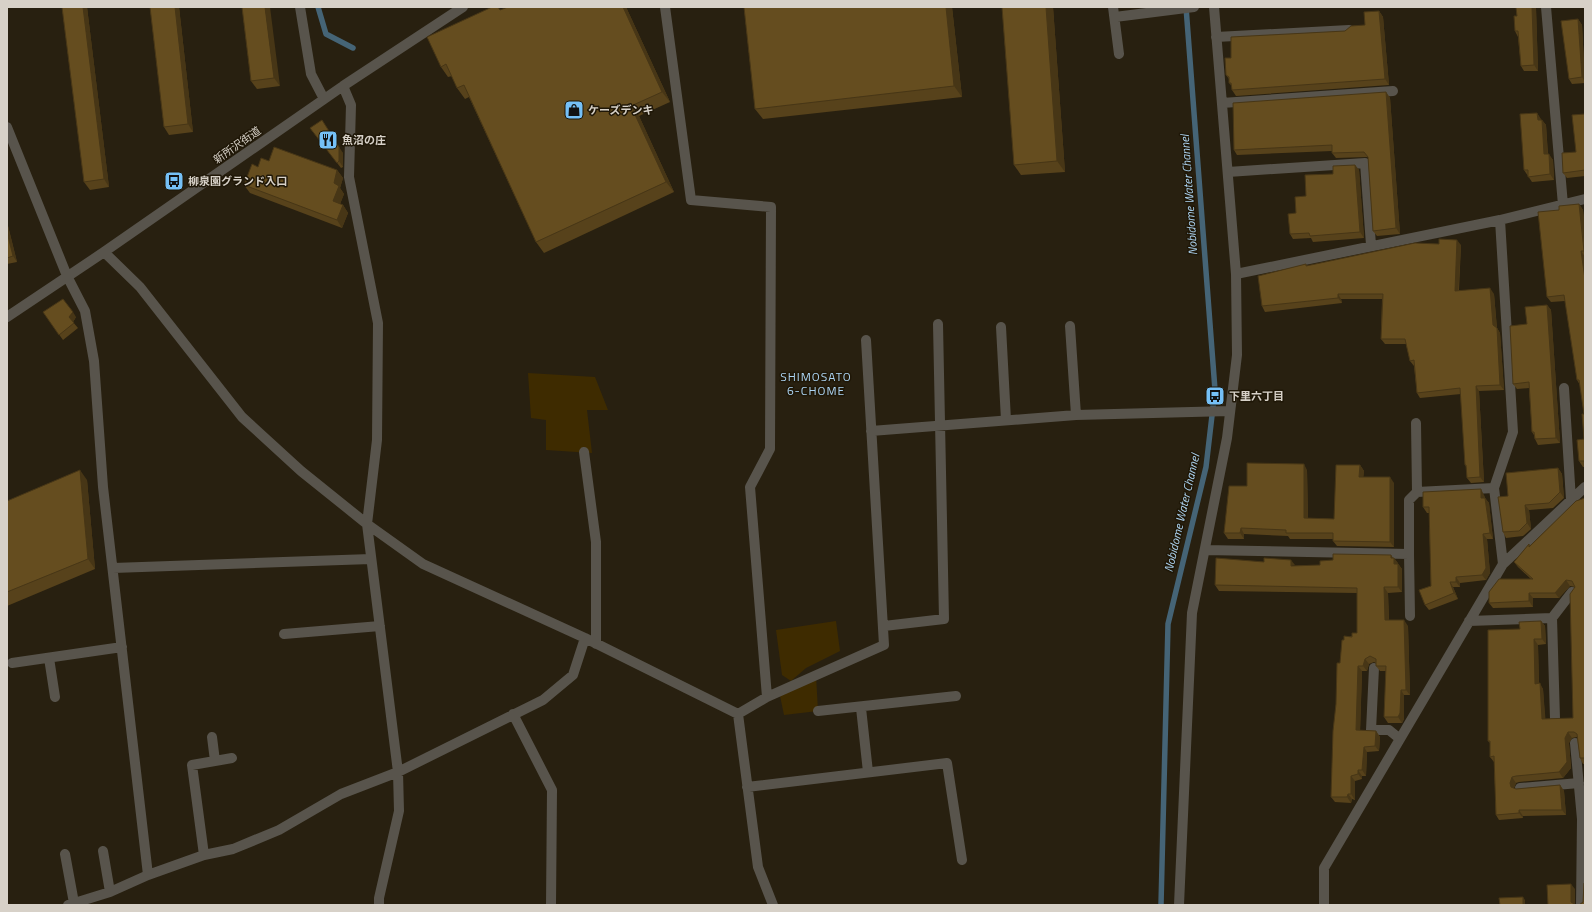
<svg xmlns="http://www.w3.org/2000/svg" width="1592" height="912" viewBox="0 0 1592 912" font-family="'Titillium Web','Noto Sans JP',sans-serif">
	<rect width="100%" height="100%" fill="#282010"/>
	<path fill="#3e2b00" d="M528,373L595,377L608,410H587L592,453L546,450V420L531,418Z
		M836,621L840,651L806,668L791,681L782,675L776,630Z
		M816,675L818,711L784,715L779,691Z"/>
	<g fill="none" stroke-linecap="round" stroke-linejoin="round">
		<path stroke="#456476" stroke-width="5.5" d="M318,7L326,34L353,48
			M1161,905L1168,624L1206,467L1215,390L1186,7"/>
		<path stroke="#58544c" stroke-width="10" d="M300,7L311,74L324,99
			M665,7L691,200L771,207L770,449L750,487L767,697
			M1113,7L1119,54
			M1546,7L1563,205
			M1115,17L1194,7
			M1216,37L1349,30
			M343,86L351,105L349,177L378,323L377,440L367,524L398,772L399,811L379,898V905
			M1222,103L1393,91
			M7,127L67,276L85,311L94,361L103,487L148,875
			M1228,172L1365,163L1371,245
			M1500,220L1513,432L1494,488L1503,564
			M104,252L140,287L242,417L301,471L367,524L423,564L585,638L738,714L758,867L773,905
			M1236,274L1500,220L1585,199
			M7,317L104,252L343,86L463,7
			M1070,326L1076,415
			M1001,327L1006,420
			M1564,388L1571,500
			M1416,423L1417,492
			M871,431L1076,415L1230,411
			M584,452L596,542V644
			M1205,550L1409,554V500L1417,492L1494,488
			M1409,554L1410,616
			M113,568L371,559
			M1552,618L1572,592
			M1469,621L1552,618L1555,719
			M884,626L944,619L938,324
			M284,634L380,626
			M49,658L55,697
			M12,663L122,647
			M1374,668L1371,730H1389L1400,739
			M861,708L868,772
			M818,711L956,696
			M513,714L552,790L551,905
			M738,714L767,697L884,645L866,340
			M212,737L215,761
			M1575,743L1582,819L1581,905
			M747,787L947,763L962,860
			M1520,788L1579,783
			M103,851L110,892
			M65,854L74,903
			M204,855L192,765L232,758
			M68,905L110,892L148,875L204,855L233,849L279,830L341,794L398,772L543,700L573,675L585,638
			M1179,905L1192,613L1227,438L1237,355L1236,274L1214,7
			M1324,905V868L1503,564L1585,487"/>
	</g>
	<path fill="#57421b" d="M62,7H87L109,187L90,190L84,182Z
		M150,7H179L193,132L169,135L164,127Z
		M242,7L280,86L257,89L251,81Z
		M508,7H626L670,102L639,116L674,192L544,253L536,242L469,97L465,99L457,88L452,76L448,77L441,67Z
		M744,7H952L962,97L763,119L755,109Z
		M1002,7H1053L1065,172L1021,175L1014,165Z
		M1516,7H1535L1536,8L1538,71H1524L1521,66L1518,37L1515,31L1517,16Z
		M1379,11L1383,17L1389,85L1236,96L1232,90V86L1229,83V79L1226,75L1231,58L1345,31L1365,25Z
		M1578,19L1582,25L1585,83L1572,84L1569,79Z
		M1386,92L1390,98L1400,234L1377,236L1373,231L1368,157L1336,158L1332,153V151L1237,155L1234,150Z
		M1537,113L1541,120H1542L1546,125L1548,154L1553,160L1554,180L1532,182L1524,170Z
		M1585,114V176L1567,178L1563,173L1576,152Z
		M310,128L343,153V167L341,168Z
		M269,161L337,170L343,178L340,188L344,194L340,204L343,205L348,213L342,228L250,193L244,185L258,167Z
		M1355,165L1359,170L1364,238L1313,242L1311,238L1293,239L1290,234L1296,213L1306,196L1333,174Z
		M1579,204L1583,210L1585,228V467H1583L1579,461L1584,439V414L1580,385L1577,380L1565,301L1551,302L1547,297L1559,210Z
		M7,222L17,262L7,264Z
		M1439,244L1461,245L1459,290L1494,294L1497,328L1500,333L1504,390L1479,391L1484,482L1471,483L1467,478V468L1465,465L1461,394L1420,398L1417,393L1414,366L1410,361L1406,344H1385L1381,339L1382,299H1341L1342,303L1265,312L1262,306L1306,264L1307,266Z
		M1547,305L1551,310L1560,443L1538,445L1535,439L1534,435L1532,432L1529,388L1517,389L1513,384L1527,324Z
		M43,312L76,317L73,322L78,328L63,340Z
		M1360,465L1364,471L1363,477L1394,483V547L1337,546L1333,541V539H1290L1288,536L1244,534V539H1228L1224,533L1247,486L1307,470L1308,518L1334,519Z
		M1558,468L1562,474L1564,498L1553,508L1529,510L1531,529L1523,536L1506,538L1503,532L1508,496Z
		M87,480L95,569L7,606V501Z
		M1484,495L1485,498L1489,503L1493,539H1487L1490,573L1486,580L1460,583V587H1453L1458,599L1429,610L1425,605L1431,586L1429,513H1427L1423,507Z
		M1585,498V764H1583L1580,758L1577,737L1572,738L1569,743L1571,768L1563,778L1519,782L1516,783L1514,788L1516,789L1560,785L1564,791L1566,815L1523,816V818L1499,820L1496,815L1494,762L1490,757V743L1488,741L1520,629L1541,621L1545,626L1546,644L1538,645L1539,684L1543,689L1545,719L1573,718L1575,587L1570,586L1559,598H1533V607L1493,608L1489,603L1531,579L1518,567L1514,562L1529,544L1530,546Z
		M1391,555L1393,558H1394L1402,569V592L1388,593L1389,620L1408,626L1410,695H1404V719L1402,723H1388L1384,717L1386,671H1380L1376,666V663L1374,662L1369,664L1367,671H1362L1360,730L1376,731L1380,737L1379,751L1367,752L1366,776H1362V779L1355,781V800L1352,799L1351,803L1335,802L1331,797L1336,704L1340,663L1344,640L1357,633V593L1219,591L1215,585L1295,566L1320,565L1333,560Z"/>
	<path fill="#473616" d="M83,7H87L109,187L104,179Z
		M175,7H179L193,132L188,124Z
		M265,7H270L280,86L274,78Z
		M623,7H626L670,102L662,92Z
		M946,7H952L962,97L954,86Z
		M1046,7H1053L1065,172L1057,161Z
		M1532,7H1535L1536,8L1538,71L1534,65Z
		M1379,11L1383,17L1389,85L1385,79Z
		M1578,19L1582,25L1585,82L1582,77Z
		M1386,92L1390,98L1400,234L1396,228Z
		M631,106L639,116L674,192L666,182Z
		M1537,113L1541,119L1542,125L1538,120Z
		M1542,120L1546,125L1548,160L1544,154Z
		M325,125L343,153V167L339,161Z
		M1549,154L1553,160L1554,180L1550,174Z
		M1355,165L1359,170L1364,238L1360,232Z
		M337,170L343,178L340,188L344,194L338,209L333,201L334,183Z
		M1579,204L1583,210L1585,228V252Z
		M343,205L348,213L342,228L337,220Z
		M7,222L17,262L13,256L7,232Z
		M1457,240L1461,245L1458,296L1455,291Z
		M1581,251L1585,257V280V279Z
		M1490,288L1494,294L1497,330V328L1500,333L1504,390L1500,385L1493,325Z
		M1338,294L1341,299L1342,303L1338,298Z
		M1547,305L1551,310L1560,443L1556,438Z
		M73,312L76,317L73,322L69,317Z
		M1476,386L1479,391L1484,482L1480,477Z
		M1304,464L1307,470L1308,524L1304,518Z
		M1360,465L1364,471L1363,483L1359,477Z
		M1558,468L1562,474L1564,498L1560,492Z
		M80,470L87,480L95,569L88,559Z
		M1390,477L1394,483V547L1390,542Z
		M1481,489L1484,495L1485,503L1481,498Z
		M1485,498L1489,503L1493,539L1490,533Z
		M1525,505L1529,510L1531,529L1527,523Z
		M1241,528L1244,534V539L1240,533Z
		M1483,534L1487,539L1490,573L1486,580L1482,575Z
		M1391,555L1394,560V558L1398,563V569L1391,558Z
		M1291,560L1295,565L1291,566Z
		M1398,564L1402,569V592L1398,587Z
		M1456,577L1460,583V587L1456,582Z
		M1566,580L1570,586L1559,598L1555,593Z
		M1450,582L1453,587L1458,599L1454,593Z
		M1384,587L1388,593L1389,626L1385,620Z
		M1529,593L1533,598V607L1529,601Z
		M1404,620L1408,626L1410,695L1406,690Z
		M1541,621L1545,626L1546,644L1542,639Z
		M1534,639L1538,645L1539,689L1535,684Z
		M1365,659L1369,664L1367,671L1363,666Z
		M1358,666L1362,671L1360,736L1356,730Z
		M1540,683L1543,689L1546,725L1542,719Z
		M1401,690L1404,695V719L1402,723L1398,717Z
		M1376,731L1380,737L1379,751L1375,746Z
		M1568,732L1572,738L1569,743L1571,768L1563,778L1559,772L1565,738Z
		M1364,747L1367,752L1366,776L1362,770Z
		M1358,770L1362,776V779L1358,774Z
		M1351,776L1355,781V800L1351,794Z
		M1512,777L1516,783L1514,788L1511,787L1510,783Z
		M1560,785L1564,791L1566,815L1562,810Z
		M1348,794L1352,799L1351,803L1347,797Z
		M1519,810L1523,816V818L1519,813Z
		M1571,884L1575,889V905L1571,902Z
		M1523,897L1525,900V905H1523Z"/>
	<path fill="#654d1f" stroke="#473616" d="M62,7H83L104,179L84,182Z
		M150,7H175L188,124L164,127Z
		M242,7H265L274,78L251,81Z
		M492,7H498L500,10L508,7H623L662,92L631,106L666,182L536,242L464,85L457,88L446,64L441,67L427,37Z
		M744,7H946L954,86L755,109Z
		M1002,7H1046L1057,161L1014,165Z
		M1516,7H1532L1534,65L1521,66L1518,31H1515L1514,16H1517Z
		M1379,11L1385,79L1232,90L1231,83H1229V77L1226,75L1225,58H1231V37L1345,31L1351,26L1365,25L1364,12Z
		M1578,19L1582,77L1569,79L1561,21Z
		M1386,92L1396,228L1373,231L1368,157L1364,152L1332,153V145L1234,150L1233,103Z
		M1537,113L1538,120H1542L1544,154H1549L1550,174L1528,177V170H1524L1520,114Z
		M1585,114V170L1563,173L1562,153L1576,152L1572,115Z
		M322,120L339,147V161L337,163L310,128Z
		M274,147L337,170L334,183L339,186L333,201L343,205L337,220L244,185L252,164L258,167L261,158L269,161Z
		M1355,165L1360,232L1310,236L1309,233L1290,234L1288,214L1296,213L1295,197L1306,196L1305,175L1333,174V166Z
		M1579,204L1584,251H1581L1585,279V461H1579L1577,440L1584,439L1582,414H1584L1579,380H1577L1564,295L1547,297L1538,212L1559,210V206Z
		M7,232L13,256L7,258Z
		M1439,239L1457,240L1455,291L1490,288L1493,325L1497,328L1500,385L1476,386L1480,477L1467,478L1466,465H1465L1460,388L1417,393L1414,360L1410,361L1405,339H1381L1383,294H1338V298L1262,306L1258,276L1306,264V266L1415,243L1439,244Z
		M63,299L73,312L69,317L74,323L59,335L43,312Z
		M1547,305L1556,438L1535,439L1534,432H1532L1529,382L1513,384L1510,326L1527,324L1525,307Z
		M1247,463L1304,464V518L1334,519L1336,465H1360L1359,477H1390V542L1333,541V533H1286V530L1241,528L1240,533H1224L1229,486H1247Z
		M1558,468L1560,492L1549,503L1525,505L1527,523L1519,531L1503,532L1498,497L1508,496L1506,473Z
		M80,470L88,559L7,592V501Z
		M1481,489V498H1485L1490,533L1483,534L1486,568L1482,575L1456,577V582H1450L1454,593L1425,605L1419,590L1431,586L1429,507H1423V492Z
		M1585,498V758H1580L1577,734L1574,732H1568L1565,738L1567,762L1559,772L1516,776L1512,777L1510,783L1511,787L1516,789L1560,785L1562,810H1519V813L1496,815L1494,756L1490,757V741H1488V630L1520,629L1519,622L1541,621L1542,639H1534L1535,684L1540,683L1542,719L1573,718L1570,594L1575,587L1572,581L1566,580L1555,593H1529V601L1489,603V592L1499,579H1533L1514,562L1529,544V547L1576,501Z
		M1333,554L1391,555V558H1394V564H1398V587H1384L1385,620H1404L1406,690H1401L1400,713L1398,717H1384L1386,666H1376V659L1370,656L1365,659L1363,666H1358L1356,730L1376,731L1375,746L1364,747L1362,770H1358V774L1351,776V794H1348L1347,797H1331L1333,731L1336,704L1337,663H1340L1342,640H1344V636L1352,637V633H1357V588L1215,585L1216,558L1264,562V558L1291,560V566L1320,565V561L1333,560Z
		M1584,883H1585V905H1579L1583,902Z
		M1571,884V902L1576,905H1548L1547,885Z
		M1523,897V905H1500L1499,898Z"/>
	<defs>
		<g id="shop-square" transform="scale(1)"><rect x="-9" y="-9" width="18" height="18" rx="4" fill="#75c0f6" stroke="#1f1707"/><path d="M-5-2.5h2.3a2.7 3.5 0 0 1 5.4 0H5L5.5 6h-11ZM-1.5-2.5h3a1.5 2.3 0 0 0-3 0Z" fill="#111"/></g>
		<g id="restaurant-square" transform="scale(1)"><rect x="-9" y="-9" width="18" height="18" rx="4" fill="#75c0f6" stroke="#1f1707"/><path d="M-5-6h1v4h1v-4h1v4h1v-4h1v5L-1.5 .5V6h-2V.5L-5-1ZM5-6V6H3V1.5H1.5Q1.5-4 5-6Z" fill="#111"/></g>
		<g id="bus-square" transform="scale(1)"><rect x="-9" y="-9" width="18" height="18" rx="4" fill="#75c0f6" stroke="#1f1707"/><path d="M-5-6H5V4H4V6H2V4H-2V6H-4V4H-5ZM-3.5-4V0h7V-4ZM-3.5 1.2v1.5H-2V1.2ZM2 1.2v1.5H3.5V1.2Z" fill="#111"/></g>
	</defs>
	<g fill-rule="evenodd">
		<use href="#shop-square" x="574" y="110"/>
		<use href="#restaurant-square" x="328" y="140"/>
		<use href="#bus-square" x="174" y="181"/>
		<use href="#bus-square" x="1215" y="396"/>
	</g>
	<g text-anchor="middle" stroke-width="3" stroke-linejoin="round" paint-order="stroke">
		<g font-size="11" font-weight="bold" fill="#d7d1c8" stroke="#1f1707" text-anchor="start">
			<text x="588" y="114">ケーズデンキ</text>
			<text x="342" y="144">魚沼の庄</text>
			<text x="188" y="185">柳泉園グランド入口</text>
			<text x="1229" y="400">下里六丁目</text>
		</g>
		<g font-size="11" fill="#d7d1c8" stroke="#1f1707">
			<text transform="translate(237 145) rotate(-35)" y="4">新所沢街道</text>
		</g>
		<g font-size="12" font-style="italic" fill="#add4f2" stroke="#1f1707">
			<text transform="translate(1189 195) rotate(-94)" y="4">Nobidome Water Channel</text>
			<text transform="translate(1182 513) rotate(-77)" y="4">Nobidome Water Channel</text>
		</g>
		<g font-size="12" letter-spacing="1" fill="#add5f4" stroke="#1f1707">
			<text x="816" y="381">SHIMOSATO<tspan x="816" dy="14">6-CHOME</tspan></text>
		</g>
	</g>
	<rect width="1592" height="912" fill="none" stroke="#d7d1c8" stroke-width="16"/>
</svg>
